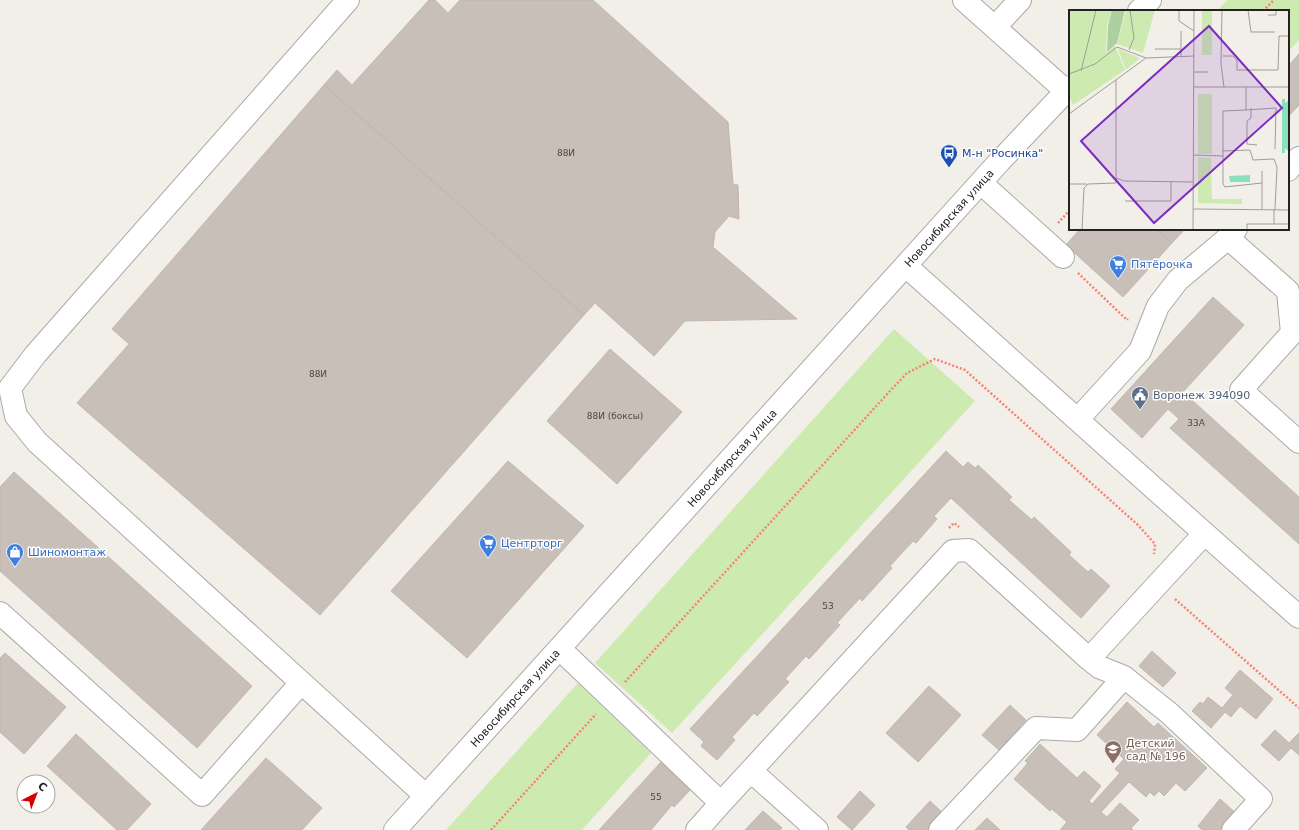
<svg xmlns="http://www.w3.org/2000/svg" width="1299" height="830" viewBox="0 0 1299 830" font-family="'DejaVu Sans',sans-serif">
	<rect width="100%" height="100%" fill="#f2efe9"/>
	<path fill="#cdebb0" d="M1227,0H1299V40L1288,52V11H1217Z
		M894,329L975,401L672,733L595,663Z
		M578,683L651,753L582,830H446Z"/>
	<path fill="#c7bfb8" stroke="#c4b6ab" d="M429,0H435L448,13L460,0H593L728,122L733,184L738,185L739,219L729,216L715,232L713,247L797,319L685,321L654,356L595,303L584,315L324,85L337,70L352,85Z
		M1299,54V105L1288,117V66Z
		M324,85L584,315L320,615L77,403L129,344L112,329Z
		M1080,229H1157L1172,243L1123,297L1066,245Z
		M1157,229H1185L1172,243Z
		M1213,297L1244,325L1183,392L1299,497V544L1170,428L1179,419L1168,409L1142,438L1111,409Z
		M610,349L682,412L617,484L547,421Z
		M946,451L963,467L968,462L975,468L978,465L1012,497L1009,500L1032,520L1034,517L1071,552L1069,555L1088,572L1091,569L1110,586L1081,618L951,498L934,516L937,519L916,543L913,541L890,566L892,568L862,601L860,598L848,611L837,623L840,625L809,659L806,656L785,679L789,682L757,716L754,713L732,737L735,740L717,760L701,746L704,742L690,729Z
		M508,461L584,526L467,658L391,591Z
		M14,472L252,686L197,748L0,571V487Z
		M1152,651L1176,673L1163,687L1139,666Z
		M5,653L66,707L24,754L0,732V658Z
		M1240,670L1273,699L1256,719L1240,706L1231,717L1225,712L1211,728L1192,711L1200,702L1203,704L1208,697L1222,708L1233,695L1225,688Z
		M929,686L961,715L918,762L886,733Z
		M1127,702L1154,727L1158,723L1207,768L1185,791L1176,783L1164,796L1159,791L1154,796L1150,792L1146,797L1129,782L1101,812L1107,817L1120,803L1139,820L1131,828L1133,830H1060L1067,822L1052,809L1050,811L1014,779L1028,763L1025,761L1040,744L1077,778L1084,771L1101,786L1089,801L1092,804L1120,773L1115,769L1124,759L1097,735Z
		M1010,705L1026,720L999,750L982,735Z
		M1275,730L1289,743L1299,733V755L1291,748L1279,761L1261,745Z
		M76,734L151,804L127,830H117L47,766Z
		M266,758L322,808L302,830H201Z
		M661,762L691,789L674,807L672,805L651,830H599Z
		M860,791L875,805L852,830L837,817Z
		M1220,799L1238,815L1225,830H1202L1198,826Z
		M930,801L944,814L930,830H909L906,827Z
		M763,811L782,828L780,830H745Z
		M987,818L1000,830H975Z"/>
	<g fill="none" stroke-linecap="round" stroke-linejoin="round">
		<g stroke="#a9a9a9" stroke-width="24">
			<path id="minor" d="M348,0L35,355L10,388L16,416L37,442L426,796
				M964,0L1066,91
				M1139,11L1150,0
				M995,27L1020,0
				M1288,170L1299,158
				M981,183L1063,257
				M1228,238L1288,291L1292,333L1241,390L1299,442
				M906,266C1037,383 1167,501 1299,617
				M1078,419L1140,351L1158,306L1178,280L1228,238L1236,229
				M0,613L202,795L301,683
				M560,649L721,803L953,551L969,550L1089,659L1204,534
				M1089,659L1099,667L1124,677L1169,713L1261,799L1233,830
				M751,771L817,830
				M395,830L1000,161L1070,87
				M697,830L721,803
				M940,830L1036,728L1077,730L1124,677"/>
		</g>
		<path stroke="#fa8072" stroke-width="2.5" stroke-dasharray="2 2" stroke-linecap="butt" d="M1263,11L1274,0
			M1058,223L1070,210
			M1078,273L1127,320L1128,319
			M949,528L954,523L959,527
			M1175,599L1299,708
			M625,682L890,391L907,373L935,359L965,370L1138,525L1155,544L1154,554
			M491,830L596,714"/>
		<use href="#minor" stroke="#fff" stroke-width="22"/>
	</g>
	<defs>
		<g id="bus-pin" transform="scale(0.9)"><path d="M0 17L-7.5 6A9.5 9.5 0 1 1 7.5 6Z" fill="#1a4fb4" stroke="#fff"/><path d="M-5-6H5V4H4V6H2V4H-2V6H-4V4H-5ZM-3.5-4V0h7V-4ZM-3.5 1.2v1.5H-2V1.2ZM2 1.2v1.5H3.5V1.2Z" fill="#fff"/></g>
		<g id="supermarket-pin" transform="scale(0.9)"><path d="M0 17L-7.5 6A9.5 9.5 0 1 1 7.5 6Z" fill="#3f7fe0" stroke="#fff"/><path d="M-6-5.5h2.5l.6 2H6L4.5 2H-2.5L-4.4-4H-6ZM-1.5 3.2a1.3 1.3 0 1 0 .1 0ZM3 3.2a1.3 1.3 0 1 0 .1 0Z" fill="#fff"/></g>
		<g id="civic-pin" transform="scale(0.9)"><path d="M0 17L-7.5 6A9.5 9.5 0 1 1 7.5 6Z" fill="#5c6f8a" stroke="#fff"/><path d="M-.6-6.5H3V-4.5H.6V-3L4-1V1h2V6H-6V1h2V-1L-.6-3ZM-1.2 2.5V6h2.4V2.5Z" fill="#fff"/></g>
		<g id="shop-pin" transform="scale(0.9)"><path d="M0 17L-7.5 6A9.5 9.5 0 1 1 7.5 6Z" fill="#3f7fe0" stroke="#fff"/><path d="M-5-2.5h2.3a2.7 3.5 0 0 1 5.4 0H5L5.5 6h-11ZM-1.5-2.5h3a1.5 2.3 0 0 0-3 0Z" fill="#fff"/></g>
		<g id="school-pin" transform="scale(0.9)"><path d="M0 17L-7.5 6A9.5 9.5 0 1 1 7.5 6Z" fill="#8d6e63" stroke="#fff"/><path d="M0-5L7-2L0 1L-7-2ZM-4 1L0 2.5L4 1V4Q0 6-4 4Z" fill="#fff"/></g>
	</defs>
	<g fill-rule="evenodd">
		<use href="#bus-pin" x="949" y="153"/>
		<use href="#supermarket-pin" x="1118" y="264"/>
		<use href="#civic-pin" x="1140" y="395"/>
		<use href="#supermarket-pin" x="488" y="543"/>
		<use href="#shop-pin" x="15" y="552"/>
		<use href="#school-pin" x="1113" y="749"/>
	</g>
	<g text-anchor="middle" stroke-width="3" stroke-linejoin="round" paint-order="stroke">
		<g font-size="9" fill="#4b4948">
			<text x="566" y="156">88И</text>
			<text x="318" y="377">88И</text>
			<text x="615" y="419">88И (боксы)</text>
			<text x="1196" y="426">33А</text>
			<text x="828" y="609">53</text>
			<text x="656" y="800">55</text>
		</g>
		<g font-size="11" fill="#164399" stroke="#fff" text-anchor="start">
			<text x="962" y="157">М-н "Росинка"</text>
		</g>
		<g font-size="11" fill="#222" stroke="#fff">
			<text transform="translate(949 218) rotate(-48)" y="4">Новосибирская улица</text>
			<text transform="translate(732 458) rotate(-48)" y="4">Новосибирская улица</text>
			<text transform="translate(515 698) rotate(-48)" y="4">Новосибирская улица</text>
		</g>
		<g font-size="11" fill="#366cbe" stroke="#fff" text-anchor="start">
			<text x="1131" y="268">Пятёрочка</text>
			<text x="501" y="547">Центрторг</text>
			<text x="28" y="556">Шиномонтаж</text>
		</g>
		<g font-size="11" fill="#4e5e75" stroke="#fff" text-anchor="start">
			<text x="1153" y="399">Воронеж 394090</text>
		</g>
		<g font-size="11" fill="#785e54" stroke="#fff" text-anchor="start">
			<text x="1126" y="747">Детский<tspan x="1126" dy="13">сад № 196</tspan></text>
		</g>
	</g>
	<g transform="translate(1069 10)">
		<rect width="220" height="220" fill="#f2efe9"/>
		<path d="M0,0H43L38,16L37,43L46,36L56,60L4,95L0,86ZM57,0H86L74,43L48,34ZM133,0H143V45H133ZM49,39L71,48L57,60ZM129,84H143V144H129ZM129,147L142,148L143,189H173V194L129,193Z" fill="#cdebb0"/>
		<path d="M43,0H56L48,33L38,42L39,16Z" fill="#add19e"/>
		<path d="M213,89H216V93L220,90V142L216,138V143H213ZM181,165V172H161L160,166Z" fill="#88e0be"/>
		<path fill="none" stroke="#9f9d99" stroke-width="1" d="M110,0V11L125,21M153,0L152,54L155,77M179,0L182,22H206M199,5H207V0M112,21V46M86,39H112M60,40L65,28L61,0M154,46H164L168,50V60H209L210,26H220M12,61L27,0M125,62H139M0,64L26,54L48,37L77,48M47,70V168L55,171L124,172M125,77H220M182,98V108L178,111V134L188,135M177,100L207,98L206,139M0,104L77,48L125,46M154,141L181,140L184,150L205,149L208,157L206,199M124,145L154,146V101L177,100V77M154,146V174L156,177L193,173M193,161V199M0,174H18M56,191H102V172M124,199L220,200M205,199V214M13,220L15,178L19,174L47,173V168M124,220L125,0M178,220V214H220"/>
		<path fill="#7b2cbf" fill-opacity="0.15" stroke="#7b2cbf" stroke-width="2" d="M140,16L213,98L85,213L12,131Z"/>
		<rect width="220" height="220" fill="none" stroke="#222" stroke-width="2"/>
	</g>
	<g transform="translate(36 794) rotate(42)"><circle r="19" fill="#ffffff" stroke="#a7a7a7"/>
	<path d="M0-3L7 15L0 10L-7 15Z" fill="#d40000"/>
	<text y="-6" font-size="11" font-weight="bold" text-anchor="middle" fill="#222222">С</text>
	</g>
</svg>
